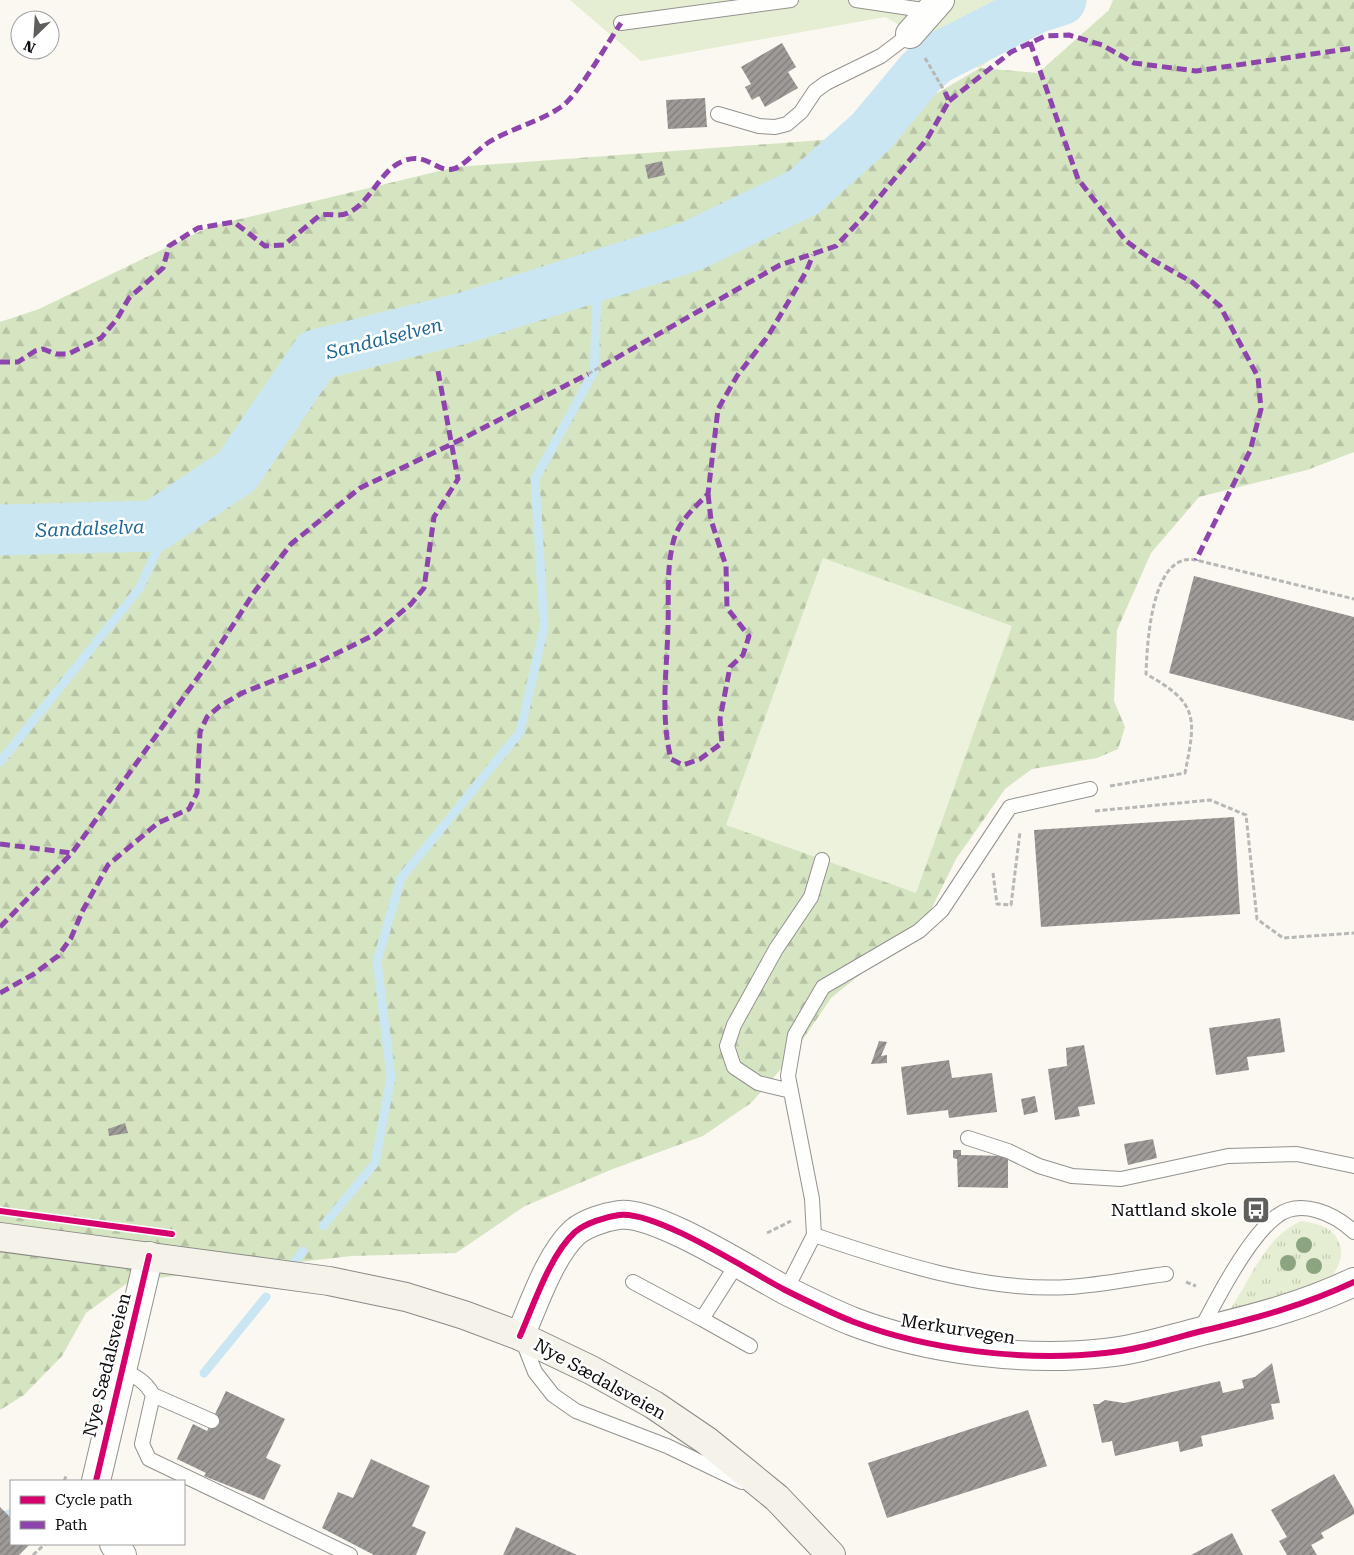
<svg xmlns="http://www.w3.org/2000/svg" width="1354" height="1555" viewBox="0 0 1354 1555" font-family="'Roboto Serif',serif">
	<defs>
		<pattern id="grass-tufts" width="24" height="20" patternUnits="userSpaceOnUse" patternTransform="scale(1.25)"><rect width="24" height="20" fill="#e5eed2"/><path d="M3 7l-1-3M5 7V3M7 7l1-3M15 17l-1-3M17 17v-4M19 17l1-3" fill="none" stroke="#c3cbb3"/></pattern>
		<pattern id="forest-firs" width="22" height="20" patternUnits="userSpaceOnUse" patternTransform="scale(1.25)"><rect width="22" height="20" fill="#d6e5c1"/><path d="M5 1l3.5 6h-7zM16 11l3.5 6h-7z" fill="#b6c3a5"/></pattern>
		<pattern id="building-hatch" width="6" height="6" patternUnits="userSpaceOnUse" patternTransform="scale(1.25)"><rect width="6" height="6" fill="#9d9a97"/><path d="M-1 1l2-2M0 6l6-6M5 7l2-2" fill="none" stroke="#7e7c7a"/></pattern>
	</defs>
	<rect width="100%" height="100%" fill="#faf8f1"/>
	<path fill="url(#grass-tufts)" d="M1301,1221C1318,1224 1332,1226 1339,1242C1344,1253 1339,1270 1330,1277C1312,1291 1255,1304 1231,1311V1308C1251,1278 1266,1236 1301,1221Z"/>
	<path fill="url(#forest-firs)" d="M1113,0H1354V452L1307,470L1199,497L1151,553L1117,630L1114,701L1125,727L1118,749L1097,758L1032,769L1005,789L956,859L925,922L831,998L789,1060L751,1103L703,1136L613,1169L525,1206L456,1253L352,1256L130,1281L86,1313L62,1356L24,1395L0,1410V322L39,309L211,226L456,167L836,139L871,132L980,68L1038,73L1109,10Z"/>
	<path fill="#e5eed2" d="M570,0H1065L980,68L936,59L927,40L885,17L641,61Z"/>
	<path fill="#edf2dc" d="M823,558L1012,626L916,893L726,825Z"/>
	<g fill="none" stroke-linecap="round" stroke-linejoin="round">
		<path stroke="#cae6f2" stroke-width="9" d="M0,762L139,589L175,511
			M323,1226L375,1163L391,1077L377,961L401,878L520,732L544,627L535,479L594,371L598,274
			M289,1269L303,1251
			M204,1373L266,1297
			M0,1518L11,1513"/>
		<path stroke="#cae6f2" stroke-width="51" d="M0,530L155,526L237,471L316,355L464,318L692,246L804,192L871,132L921,72L936,59L1036,8L1061,0"/>
	</g>
	<path fill="url(#building-hatch)" d="M782,43L796,67L788,72L798,88L765,107L759,96L752,100L745,87L751,84L741,67Z
		M705,98L707,127L668,129L666,100Z
		M662,161L665,175L648,179L645,165Z
		M1194,576L1354,617V721L1169,673Z
		M1234,817L1240,914L1041,927L1034,830Z
		M1280,1018L1285,1052L1247,1057L1249,1070L1216,1075L1209,1028Z
		M879,1041L887,1042L881,1056L887,1055V1063L871,1064Z
		M1084,1045L1095,1104L1078,1107L1080,1116L1055,1120L1048,1069L1067,1066L1066,1048Z
		M949,1060L952,1078L992,1073L997,1112L949,1118L948,1110L907,1115L901,1067Z
		M1035,1096L1038,1112L1024,1115L1021,1099Z
		M125,1123L128,1133L109,1136L108,1129Z
		M1153,1139L1157,1158L1128,1165L1124,1144Z
		M953,1150H961V1155L1008,1156V1188L958,1187L957,1159L953,1158Z
		M1272,1363L1280,1403L1271,1404L1274,1419L1201,1436L1203,1446L1180,1452L1178,1441L1115,1456L1112,1441L1102,1443L1093,1404H1099L1105,1400L1124,1403L1220,1381L1223,1393L1244,1388L1242,1380L1255,1377Z
		M226,1391L285,1419L266,1458L281,1465L264,1500L204,1476L206,1473L177,1459L193,1424L207,1431Z
		M1028,1410L1047,1466L887,1518L868,1463Z
		M371,1459L430,1486L412,1526L426,1532L416,1555H374L322,1528L338,1492L353,1498Z
		M1334,1474L1354,1509V1514L1321,1533L1324,1538L1311,1545L1317,1555H1287L1279,1541L1287,1537L1271,1510Z
		M0,1507L11,1518V1544H30L19,1555H0Z
		M516,1527L577,1555H503Z
		M1232,1533L1243,1555H1191Z"/>
	<g fill="none" stroke-linecap="round" stroke-linejoin="round">
		<g stroke="#93928f" stroke-width="16">
			<path id="lane" d="M856,0L930,11
				M621,23L791,0
				M718,114L759,126L775,127L787,124L801,112L815,91L826,83L881,56L910,34
				M791,1091L758,1083L734,1067L727,1046L734,1025L776,949L811,897L822,860
				M968,1138L1008,1151L1039,1166L1072,1176L1121,1179L1228,1156L1297,1154L1354,1166
				M814,1235C894,1262 983,1292 1069,1287C1101,1285 1134,1278 1166,1274
				M737,1264L702,1319L750,1346
				M633,1282L702,1319
				M786,1290L814,1235L812,1199L788,1076L795,1035L823,987L919,931L942,910L1010,807L1090,789
				M1200,1331C1216,1300 1249,1236 1277,1216C1301,1198 1335,1214 1354,1232
				M522,1339L535,1372L553,1395L576,1411L667,1446L742,1482
				M121,1370C136,1376 145,1381 153,1395L142,1444L149,1459L350,1555
				M153,1395L212,1421"/>
		</g>
		<g stroke="#93928f" stroke-width="30">
			<path id="street" d="M910,34L940,0
				M520,1336C534,1304 550,1255 575,1232C586,1223 605,1217 619,1215C655,1210 749,1271 785,1290C807,1301 831,1313 854,1322C928,1350 1026,1362 1105,1353C1138,1350 1170,1339 1202,1331C1256,1318 1303,1306 1354,1282
				M96,1481L149,1256
				M114,1544L122,1555"/>
		</g>
		<g stroke="#8a8986" stroke-width="30">
			<path id="secondary" d="M0,1237L329,1281L406,1297L464,1315L520,1336L591,1370L654,1405L707,1441L777,1498L831,1555"/>
		</g>
		<path stroke="#b7b7b6" stroke-width="3" stroke-dasharray="5 2.5" stroke-linecap="butt" d="M925,58L945,92
			M588,374L602,366
			M1110,786L1185,773C1196,718 1199,703 1146,674C1147,645 1151,551 1196,560L1354,599
			M1095,811L1210,800L1246,815L1257,919L1283,938L1354,933
			M993,873L997,904L1011,905L1020,832
			M767,1233L791,1221
			M1186,1282L1196,1286
			M64,1481L67,1474
			M33,1555L45,1544"/>
		<use href="#lane" stroke="#fefefd" stroke-width="14"/>
		<use href="#street" stroke="#fefefd" stroke-width="28"/>
		<use href="#secondary" stroke="#f4f2e9" stroke-width="28"/>
		<path stroke="#8e44ad" stroke-width="5" stroke-dasharray="10 5" stroke-linecap="butt" d="M1030,42L1078,179L1126,241L1151,259L1192,282L1220,306L1258,377L1261,409L1250,451L1196,560
			M949,101L1011,52L1045,36L1069,35L1102,45L1134,63L1196,71L1354,48
			M0,362H18L35,351L43,349L56,354H68L101,338L117,319L129,298L163,268L169,246L198,228L234,222L265,246L284,245L319,216C329,212 338,218 348,213C373,201 380,168 406,160C428,153 437,173 453,169C463,167 478,149 489,142C512,128 539,122 561,107C577,97 608,42 621,23
			M602,366L780,265L836,246L864,216L927,139L949,101L945,92
			M708,494L711,520L726,566L727,608L749,636L743,655L730,667L720,719L722,743L700,759L683,765L671,759C660,715 667,670 668,626C669,597 666,568 674,539C680,520 695,507 708,494L718,409L737,376L768,336L806,272L813,255
			M0,844L72,853
			M0,927L72,853L211,659L255,591L291,544L360,488L452,444L588,374
			M0,993L34,974L58,956L71,938L83,910L108,865L158,823L189,809L197,793L200,732L207,717L220,706L242,693L315,664L374,635L411,604L424,588L434,517L458,479L438,371"/>
		<g stroke="#fff" stroke-width="9">
			<path id="cycleway" d="M0,1211L172,1234
				M520,1336C534,1304 550,1255 575,1232C586,1223 605,1217 619,1215C655,1210 749,1271 785,1290C807,1301 831,1313 854,1322C928,1350 1026,1362 1105,1353C1138,1350 1170,1339 1202,1331C1256,1318 1303,1306 1354,1282
				M96,1481L149,1256"/>
		</g>
		<use href="#cycleway" stroke="#d6006c" stroke-width="6"/>
	</g>
	<g fill="#8ca47f">
		<circle cx="1304" cy="1245" r="8"/>
		<circle cx="1288" cy="1263" r="8"/>
		<circle cx="1314" cy="1266" r="8"/>
	</g>
	<defs>
		<g id="bus-square" transform="scale(1.4375)"><rect x="-9" y="-9" width="18" height="18" rx="4" fill="#5f5f5c" stroke="#fff"/><path d="M-5-6H5V4H4V6H2V4H-2V6H-4V4H-5ZM-3.5-4V0h7V-4ZM-3.5 1.2v1.5H-2V1.2ZM2 1.2v1.5H3.5V1.2Z" fill="#fff"/></g>
	</defs>
	<g fill-rule="evenodd">
		<use href="#bus-square" x="1256" y="1210"/>
	</g>
	<g text-anchor="middle" stroke-width="5" stroke-linejoin="round" paint-order="stroke">
		<g font-size="18" fill="#0c0c0c" stroke="#fff" text-anchor="end">
			<text x="1237" y="1216">Nattland skole</text>
		</g>
		<g font-size="18" fill="#0c0c0c" stroke="#fff">
			<text transform="translate(958 1329) rotate(9)" y="6">Merkurvegen</text>
			<text transform="translate(107 1365) rotate(-76)" y="6">Nye Sædalsveien</text>
			<text transform="translate(600 1379) rotate(29)" y="6">Nye Sædalsveien</text>
		</g>
		<g font-size="19" font-style="italic" fill="#1f6895" stroke="#fff">
			<text transform="translate(384 338) rotate(-14)" y="7">Sandalselven</text>
			<text transform="translate(90 528) rotate(-2)" y="7">Sandalselva</text>
		</g>
	</g>
	<rect x="10" y="1480" width="175" height="65" fill="#ffffff" stroke="#9e9e9e"/>
	<rect x="20" y="1496" width="25" height="8" fill="#d6006c" stroke="#9e9e9e"/>
	<text x="55" y="1505" font-size="15" fill="#0c0c0c">Cycle path</text>
	<rect x="20" y="1521" width="25" height="8" fill="#8e44ad" stroke="#9e9e9e"/>
	<text x="55" y="1530" font-size="15" fill="#0c0c0c">Path</text>
	<g transform="translate(35 35) rotate(205)"><circle r="24" fill="#ffffff" stroke="#9e9e9e"/>
	<path d="M0-4L9 19L0 12L-9 19Z" fill="#5f5f5c"/>
	<text y="-8" font-size="14" font-weight="bold" text-anchor="middle" fill="#0c0c0c">N</text>
	</g>
</svg>
